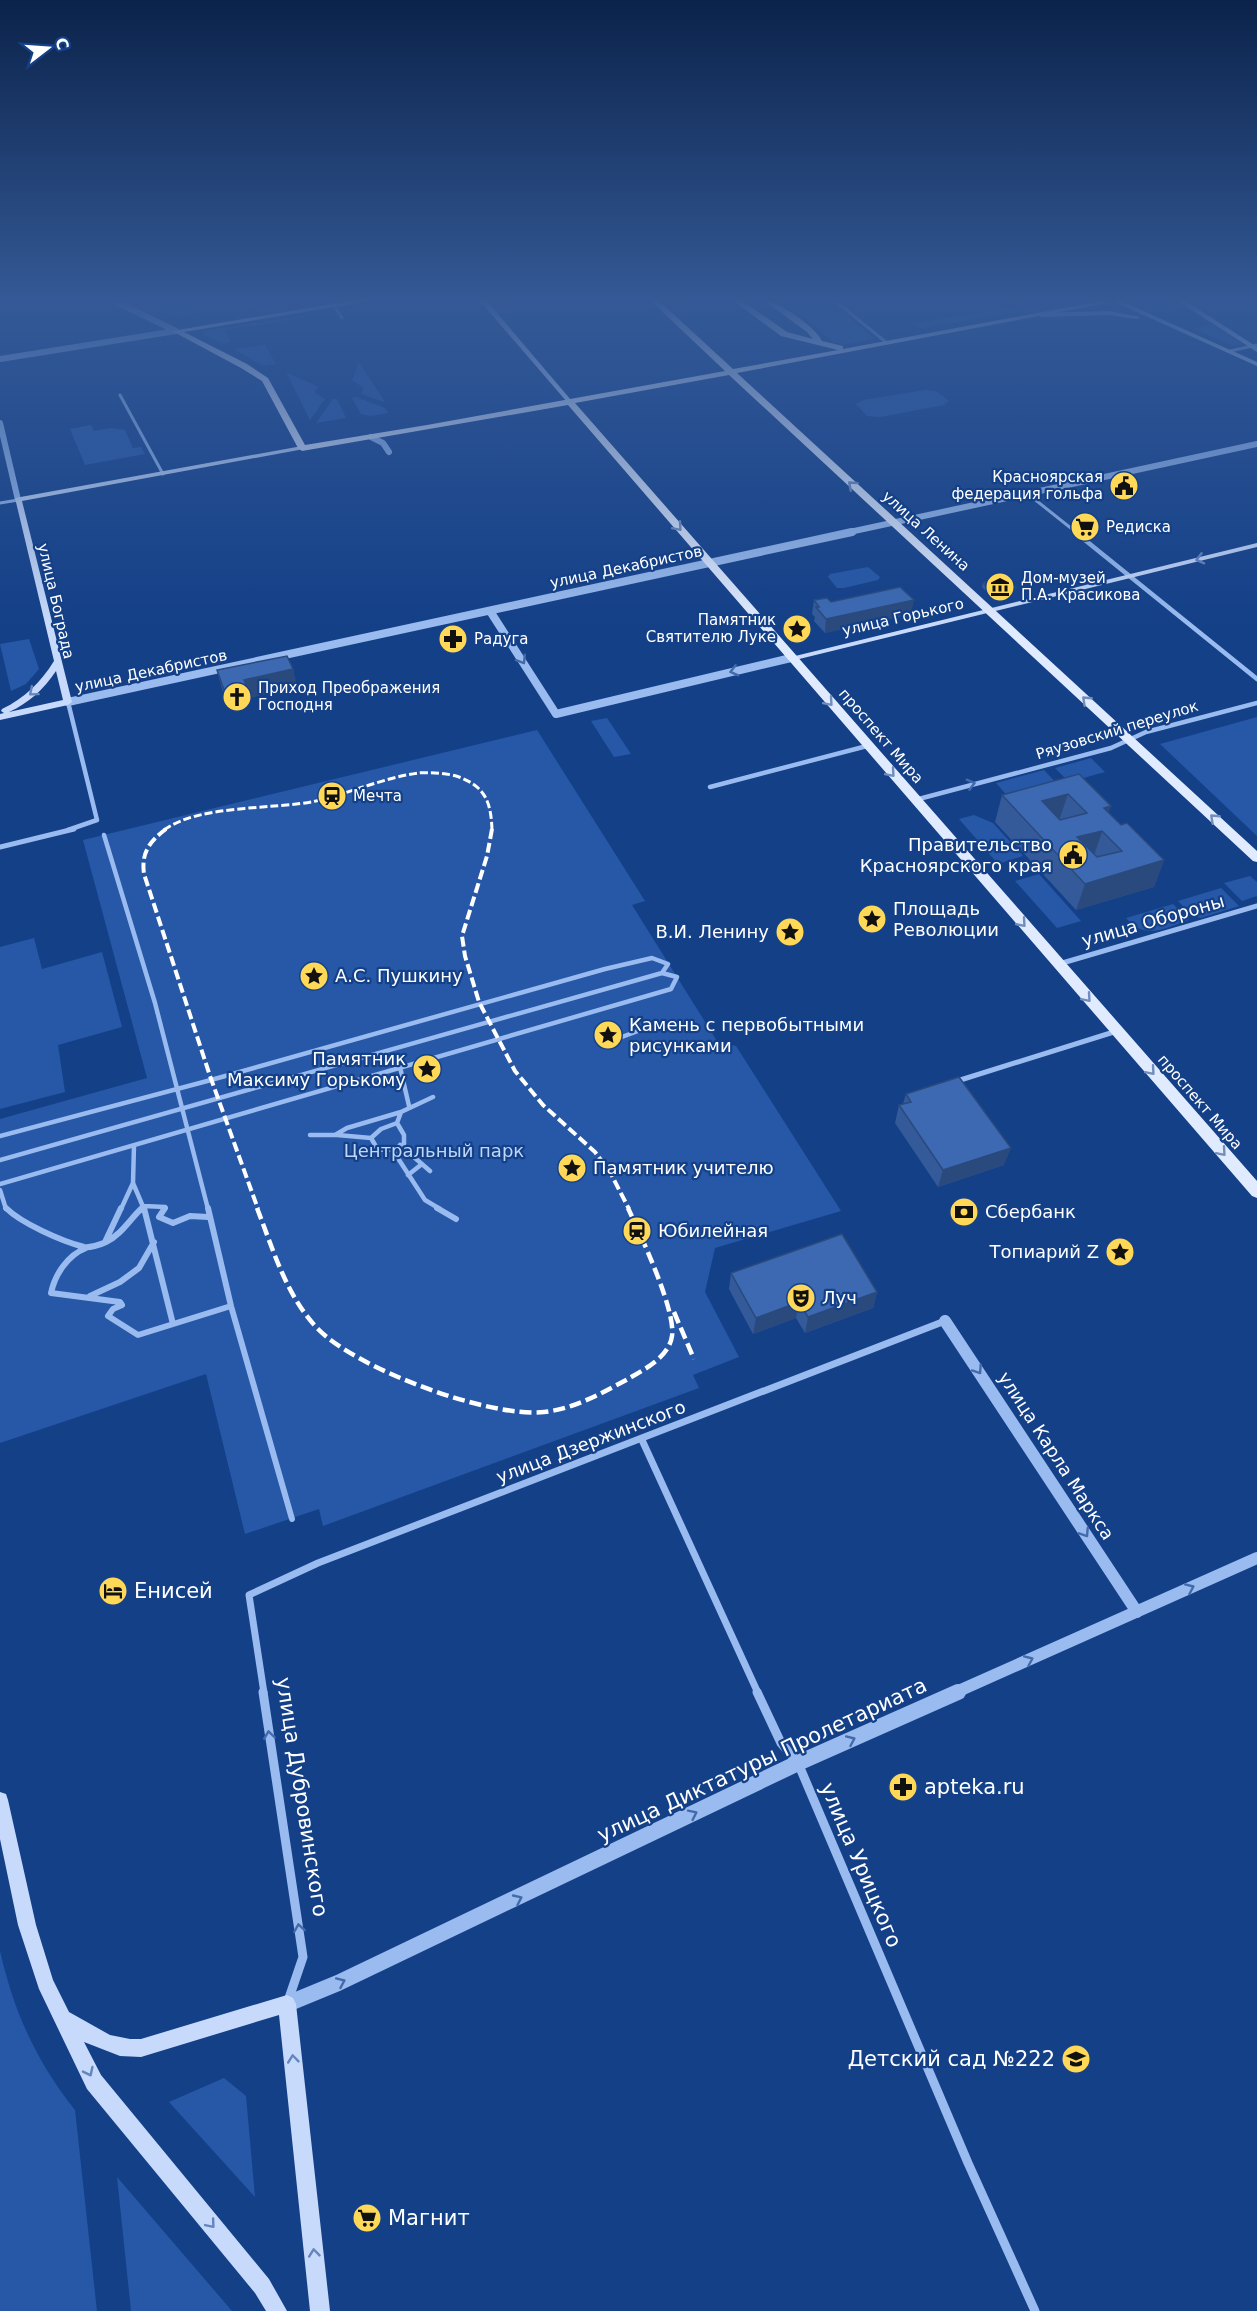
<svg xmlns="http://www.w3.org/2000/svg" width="1257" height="2311" viewBox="0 0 1257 2311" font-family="'DejaVu Sans',sans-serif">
	<rect width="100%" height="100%" fill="#144088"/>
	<path fill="#2658a7" d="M179,300H190L197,314L174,317L154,308L180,304Z
		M778,300H821L835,312L841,311L875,339L849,344L834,343L809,320Z
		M1013,307L1019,312L919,328L913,324Z
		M302,316L303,318L225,330L230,342L223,344L203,334L209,330Z
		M1211,324L1243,344L1233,346L1193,328Z
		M265,345L276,364L263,366L234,349Z
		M359,362L385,402L361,394L364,388L352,380Z
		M286,372L319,387L315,390L316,394L325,399L310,420Z
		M925,390L936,391L949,401L944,405L880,417L867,416L856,404L863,400Z
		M356,397L385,408L388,413L371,416L361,414L352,398Z
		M333,399H337L346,418L316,423Z
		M91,425L94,431L111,428L125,430L133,448L141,447L145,454L85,465L70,429Z
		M868,567L880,577L878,580L844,588H837L828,577L830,574Z
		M29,639L39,669L26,684L11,691L0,644Z
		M1257,717V836L1160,744Z
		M607,718L631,754L614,757L591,721Z
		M537,730L645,901L632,905L717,1041L736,1046L841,1211L715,1248L705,1292L739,1357L693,1375L699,1388L323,1526L319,1509L245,1534L206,1374L0,1443V1119L147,1078L83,840Z
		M1091,758L1105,772L1069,782L1055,768Z
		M1044,770L1060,787L1011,800L996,783Z
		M974,815L993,823L1023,856L998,864L959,819Z
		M1039,874L1081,921L1057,928L1015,881Z
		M1250,876L1257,882V896L1242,901L1224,883Z
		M1221,888L1239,906L1201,918L1193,916L1178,901Z
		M1173,904L1189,920C1164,928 1146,941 1126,918Z
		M34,938L42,969L102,952L122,1027L58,1045L65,1092L0,1109V947Z
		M0,1951C14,2012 36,2061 75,2110L97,2311H0Z
		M224,2078L246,2096L255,2197L169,2102Z
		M117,2177L232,2311H131Z"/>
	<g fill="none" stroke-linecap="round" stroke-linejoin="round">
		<path stroke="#99bbef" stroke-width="4.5" d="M104,835L155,1003L208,1209
			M619,1038L638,1031
			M400,1067L409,1106
			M401,1112L397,1123L381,1129L371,1138L378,1150L392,1149L425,1200L440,1209
			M397,1123L404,1135V1144L399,1146
			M310,1135H335L347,1128L401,1112L433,1097
			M337,1135L371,1138
			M0,1136L211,1080L605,969L652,958L668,964L662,973L677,977L671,989L0,1184
			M400,1145L430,1171
			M0,1160L662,973
			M408,1175L422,1164
			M133,1183L144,1209
			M0,1190L6,1209
			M121,1209L133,1183L134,1145
			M141,1209L144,1206L165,1207L164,1209"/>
		<path stroke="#99bbef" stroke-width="6" d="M6,1208C21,1223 61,1241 84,1247C89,1248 100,1245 106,1242C121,1235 130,1219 142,1208
			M144,1208L173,1324
			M165,1208L159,1217L173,1223L190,1216L208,1217
			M208,1208L231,1306L292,1519
			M437,1208L456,1219
			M105,1242L121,1208
			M86,1248C68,1255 55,1274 51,1293L120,1302L122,1305L113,1309L108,1316L138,1335L231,1306
			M90,1296L120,1282L139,1268L154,1242"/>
		<path stroke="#99bbef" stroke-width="3" d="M330,300L342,318
			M834,300L887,343
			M1230,351L1257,345
			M120,395L163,474
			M1028,494L1077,533
			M0,503L18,500"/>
		<path stroke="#99bbef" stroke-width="4.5" d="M1075,532L1257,679
			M710,787L867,746
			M915,800L1111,748L1146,732L1257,703
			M68,830L97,820L68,702"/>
		<path stroke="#99bbef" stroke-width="5" d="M0,847L74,829
			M1059,964L1257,906
			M954,1082L1117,1031"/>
		<path stroke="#99bbef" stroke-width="7" d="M642,1440L758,1693
			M264,1693L249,1595L318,1563L945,1321"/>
		<path stroke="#99bbef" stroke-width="9" d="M263,1692L303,1957L288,2001
			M757,1692L781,1743L798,1763L968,2163L1035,2311"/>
		<path stroke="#99bbef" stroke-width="6" d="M112,300L176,331
			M0,359L176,331
			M0,423L18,500
			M371,437L383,443L389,452
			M845,533L1257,444"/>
		<path stroke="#99bbef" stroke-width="8" d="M490,611L556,714L791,658
			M68,702L852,532"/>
		<path stroke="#99bbef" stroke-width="12" d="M945,1321L1137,1612
			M954,1693L1257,1558"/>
		<path stroke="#99bbef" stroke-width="16" d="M287,2004L338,1983L798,1763L958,1692"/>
		<path fill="#c7dafb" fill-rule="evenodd" d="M479,300H486L571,400V402H567Z
			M1110,300H1119L1257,362V366Z
			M1176,300H1184L1257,347V352Z
			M1109,311L1140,317L1137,319L1109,315L1041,317L1038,315L1041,313Z
			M302,446L305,448L304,449L22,501L72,702L68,705L0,720V714L4,713L1,711L2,709C25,698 41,682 54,661L15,498ZM56,671L63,700L9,712C29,703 44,689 56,671Z
			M1257,543V547L791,661L787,658Z
			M0,1792L6,1794L8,1800L36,1925L53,1980L69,2012L110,2035L130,2039H141L287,1995L293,1998L296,2004L330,2311H310L279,2015L141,2057L120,2056L84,2042L101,2075L269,2279L287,2311H266L255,2293L87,2089L39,1989L18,1925L0,1839Z"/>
		<path fill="#e1ebff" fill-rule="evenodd" d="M356,300H376L184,332L247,364L268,378L305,445L427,425L725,371L650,300H658L733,369L838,350L781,336L732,300H741L787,332L813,339L807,332L763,300C777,300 816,327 822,341L843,346V349L1107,300H1124L737,373L1257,851V862L1253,861L729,375L575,403L1257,1181V1198L1252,1196L568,405L302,451L298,448L262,381L241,368L172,331Z"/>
		<path stroke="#fff" stroke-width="3" stroke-dasharray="8 3" stroke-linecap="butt" d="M164,830C200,804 273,810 316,801C350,793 383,778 418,773C429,772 448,773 459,777C486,787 491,803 492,830"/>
		<path stroke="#fff" stroke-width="4" stroke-dasharray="10 4" stroke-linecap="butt" d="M166,829C150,841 141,852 144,874L210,1076L258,1209
			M492,829L487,856L462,936L465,956L479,1002L515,1071L543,1105L595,1152L610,1172L629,1209"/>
		<path stroke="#fff" stroke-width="4.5" stroke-dasharray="12 5" stroke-linecap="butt" d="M257,1208C273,1249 286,1296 318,1329C357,1369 489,1418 544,1412C574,1409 602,1393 628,1379C645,1369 669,1357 672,1336C676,1310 640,1234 628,1208
			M674,1312L694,1359"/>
	</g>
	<path fill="#345a99" d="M983,583L1015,591L992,597L982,587Z
		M814,600L831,602L911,614L825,633L814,621L815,617L812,614Z
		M293,669L297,687L253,697L250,698L251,704L229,708L222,689L217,670Z
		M1079,774L1111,806L1108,812L1121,825L1164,860L1154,887L1076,910L995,822L1002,795Z
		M906,1094L1004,1165L938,1187L895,1123L899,1105L903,1104Z
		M731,1273L877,1292L873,1308L805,1333L796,1318L753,1334L729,1289Z"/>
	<path fill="#2a4a7d" d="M669,300H683V302L669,304Z
		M1016,587L1015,591L992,597L993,592Z
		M914,600L911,614L825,633L826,619Z
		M293,669L297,687L253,697L250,698L251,704L229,708L224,690L248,679Z
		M1068,794L1059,821L1042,801Z
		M1111,806L1093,858L1077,837L1104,808Z
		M1164,860L1154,887L1076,910L1085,884Z
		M1011,1148L1004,1165L938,1187L943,1170Z
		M877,1292L873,1308L805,1333L808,1317Z
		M799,1302L796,1318L753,1334L756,1318Z"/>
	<path fill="#3c69b2" stroke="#2a4a7d" stroke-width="1.5" fill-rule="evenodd" d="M1006,578L1016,587L993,592L983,583Z
		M900,587L914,600L826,619L816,607H819L814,600L827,598L831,602Z
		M287,656L293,669L248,679L244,680L246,685L224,690L217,670Z
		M1079,774L1111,806L1104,808L1121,825L1127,823L1164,860L1085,884L1002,795ZM1068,794L1087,813L1060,820L1042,801ZM1102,831L1122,851L1097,857L1077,837Z
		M959,1077L1011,1148L943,1170L899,1105L911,1102L906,1094Z
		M842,1234L877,1292L808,1317L799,1302L756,1318L731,1273Z"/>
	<defs><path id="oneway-chevron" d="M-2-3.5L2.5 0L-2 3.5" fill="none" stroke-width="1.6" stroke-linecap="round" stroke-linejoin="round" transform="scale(1.5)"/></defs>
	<g stroke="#708dbe">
		<use href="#oneway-chevron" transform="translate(852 485) rotate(-138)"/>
		<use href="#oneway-chevron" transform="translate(678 527) rotate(49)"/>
		<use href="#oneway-chevron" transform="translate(1086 700) rotate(-137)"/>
		<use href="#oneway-chevron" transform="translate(829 702) rotate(49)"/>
		<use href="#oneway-chevron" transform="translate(891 773) rotate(49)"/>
		<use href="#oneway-chevron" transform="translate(1214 818) rotate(-137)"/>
		<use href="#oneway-chevron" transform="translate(1022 923) rotate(49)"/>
		<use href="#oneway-chevron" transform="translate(1087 998) rotate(49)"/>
		<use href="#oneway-chevron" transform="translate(1151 1071) rotate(49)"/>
		<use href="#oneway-chevron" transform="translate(1222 1152) rotate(49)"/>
	</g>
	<g stroke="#6585bc">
		<use href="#oneway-chevron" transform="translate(1200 559) rotate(166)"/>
		<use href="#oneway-chevron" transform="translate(33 692) rotate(140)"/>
		<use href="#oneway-chevron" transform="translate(293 2059) rotate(-96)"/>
		<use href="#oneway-chevron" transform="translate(89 2072) rotate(64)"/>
		<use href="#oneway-chevron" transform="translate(211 2224) rotate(50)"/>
		<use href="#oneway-chevron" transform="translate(314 2253) rotate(-96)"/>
	</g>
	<g stroke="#436bac">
		<use href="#oneway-chevron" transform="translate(522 660) rotate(58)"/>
		<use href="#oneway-chevron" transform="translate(734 671) rotate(166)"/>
		<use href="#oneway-chevron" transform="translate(971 784) rotate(-15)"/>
		<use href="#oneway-chevron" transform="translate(978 1370) rotate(56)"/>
		<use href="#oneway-chevron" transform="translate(1085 1533) rotate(57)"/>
		<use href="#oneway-chevron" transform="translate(1190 1588) rotate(-24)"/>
		<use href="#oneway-chevron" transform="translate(1029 1660) rotate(-24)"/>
		<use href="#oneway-chevron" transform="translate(269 1735) rotate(-98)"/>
		<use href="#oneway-chevron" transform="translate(851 1740) rotate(-24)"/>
		<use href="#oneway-chevron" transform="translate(693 1814) rotate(-26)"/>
		<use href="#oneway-chevron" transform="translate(518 1899) rotate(-25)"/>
		<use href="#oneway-chevron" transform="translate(299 1928) rotate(-99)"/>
		<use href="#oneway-chevron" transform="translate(341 1982) rotate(-24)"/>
	</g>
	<linearGradient id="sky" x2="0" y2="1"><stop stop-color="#0b234b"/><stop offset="0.48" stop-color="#345996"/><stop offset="1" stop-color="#345996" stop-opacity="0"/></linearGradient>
	<rect width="1257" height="624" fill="url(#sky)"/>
	<defs>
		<g id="civic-disc" transform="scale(1.5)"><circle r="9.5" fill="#ffd857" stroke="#144088"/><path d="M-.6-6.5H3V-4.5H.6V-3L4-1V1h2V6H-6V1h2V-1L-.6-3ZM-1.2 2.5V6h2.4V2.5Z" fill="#111"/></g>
		<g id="supermarket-disc" transform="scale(1.5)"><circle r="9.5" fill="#ffd857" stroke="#144088"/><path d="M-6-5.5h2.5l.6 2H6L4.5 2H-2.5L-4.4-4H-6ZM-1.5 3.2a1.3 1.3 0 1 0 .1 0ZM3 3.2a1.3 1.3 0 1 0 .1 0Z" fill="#111"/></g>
		<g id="museum-disc" transform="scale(1.5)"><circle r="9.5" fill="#ffd857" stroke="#144088"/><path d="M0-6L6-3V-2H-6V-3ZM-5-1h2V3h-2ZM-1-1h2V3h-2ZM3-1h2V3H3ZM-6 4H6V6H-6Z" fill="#111"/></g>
		<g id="sight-disc" transform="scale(1.5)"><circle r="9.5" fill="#ffd857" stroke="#144088"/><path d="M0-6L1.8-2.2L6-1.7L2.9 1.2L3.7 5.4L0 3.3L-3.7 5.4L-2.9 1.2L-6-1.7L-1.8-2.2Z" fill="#111"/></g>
		<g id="pharmacy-disc" transform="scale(1.5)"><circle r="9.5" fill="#ffd857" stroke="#144088"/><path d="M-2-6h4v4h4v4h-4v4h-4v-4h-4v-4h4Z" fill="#111"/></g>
		<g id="church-disc" transform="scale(1.5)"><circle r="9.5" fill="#ffd857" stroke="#144088"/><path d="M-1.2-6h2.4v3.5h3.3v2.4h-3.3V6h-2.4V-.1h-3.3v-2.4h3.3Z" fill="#111"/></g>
		<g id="station-disc" transform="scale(1.5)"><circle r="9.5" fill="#ffd857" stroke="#144088"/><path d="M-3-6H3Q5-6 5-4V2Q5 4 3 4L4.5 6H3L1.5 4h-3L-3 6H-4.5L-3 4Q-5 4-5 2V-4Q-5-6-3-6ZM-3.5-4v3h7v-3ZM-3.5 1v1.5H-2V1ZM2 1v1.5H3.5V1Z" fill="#111"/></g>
		<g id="bank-disc" transform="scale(1.5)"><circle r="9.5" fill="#ffd857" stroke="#144088"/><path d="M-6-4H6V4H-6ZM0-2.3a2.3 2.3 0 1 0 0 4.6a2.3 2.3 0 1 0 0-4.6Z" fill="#111"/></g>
		<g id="theatre-disc" transform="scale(1.5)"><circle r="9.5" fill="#ffd857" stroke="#144088"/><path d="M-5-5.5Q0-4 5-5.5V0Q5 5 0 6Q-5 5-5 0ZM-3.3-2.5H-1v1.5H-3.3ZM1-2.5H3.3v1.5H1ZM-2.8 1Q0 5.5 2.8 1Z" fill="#111"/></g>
		<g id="hotel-disc" transform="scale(1.5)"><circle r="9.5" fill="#ffd857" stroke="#144088"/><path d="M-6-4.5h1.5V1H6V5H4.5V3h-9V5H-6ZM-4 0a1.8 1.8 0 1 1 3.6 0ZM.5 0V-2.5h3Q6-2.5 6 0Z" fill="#111"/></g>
		<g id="school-disc" transform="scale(1.5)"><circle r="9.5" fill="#ffd857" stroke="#144088"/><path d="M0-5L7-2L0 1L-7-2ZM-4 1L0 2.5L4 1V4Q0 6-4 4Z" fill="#111"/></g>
	</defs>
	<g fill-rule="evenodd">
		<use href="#civic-disc" x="1124" y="486"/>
		<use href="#supermarket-disc" x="1085" y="527"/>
		<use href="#museum-disc" x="1000" y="587"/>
		<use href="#sight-disc" x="797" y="629"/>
		<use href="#pharmacy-disc" x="453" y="639"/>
		<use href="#church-disc" x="237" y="697"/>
		<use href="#station-disc" x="332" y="796"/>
		<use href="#civic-disc" x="1073" y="855"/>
		<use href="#sight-disc" x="872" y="919"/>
		<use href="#sight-disc" x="790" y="932"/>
		<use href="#sight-disc" x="314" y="976"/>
		<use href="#sight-disc" x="608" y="1035"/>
		<use href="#sight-disc" x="427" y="1069"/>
		<use href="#sight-disc" x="572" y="1168"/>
		<use href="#bank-disc" x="964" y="1212"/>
		<use href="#station-disc" x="637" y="1231"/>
		<use href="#sight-disc" x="1120" y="1252"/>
		<use href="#theatre-disc" x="801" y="1298"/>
		<use href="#hotel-disc" x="113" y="1591"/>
		<use href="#pharmacy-disc" x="903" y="1787"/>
		<use href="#school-disc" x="1076" y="2059"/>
		<use href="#supermarket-disc" x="367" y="2218"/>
	</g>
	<g text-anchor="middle" stroke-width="4.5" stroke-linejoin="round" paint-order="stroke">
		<g font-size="15" fill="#fff" stroke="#144088" text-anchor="start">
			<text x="1103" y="482" text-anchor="end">Красноярская<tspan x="1103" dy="17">федерация гольфа</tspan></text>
			<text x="1106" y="532">Редиска</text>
			<text x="1021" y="583">Дом-музей<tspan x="1021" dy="17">П.А. Красикова</tspan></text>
			<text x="776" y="625" text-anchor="end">Памятник<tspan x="776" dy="17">Святителю Луке</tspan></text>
			<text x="474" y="644">Радуга</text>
			<text x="258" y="693">Приход Преображения<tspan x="258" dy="17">Господня</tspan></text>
			<text x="353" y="801">Мечта</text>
		</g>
		<g font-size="15" fill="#fff" stroke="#144088">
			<text transform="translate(926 531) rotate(42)" y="5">улица Ленина</text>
			<text transform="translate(626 567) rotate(-12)" y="5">улица Декабристов</text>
			<text transform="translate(56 601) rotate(77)" y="5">улица Бограда</text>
			<text transform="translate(903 617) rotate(-13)" y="5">улица Горького</text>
			<text transform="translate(151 671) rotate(-12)" y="5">улица Декабристов</text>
			<text transform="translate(1117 730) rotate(-17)" y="5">Ряузовский переулок</text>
			<text transform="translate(881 736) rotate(49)" y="5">проспект Мира</text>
			<text transform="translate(1200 1102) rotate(49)" y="5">проспект Мира</text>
		</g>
		<g font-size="18" fill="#fff" stroke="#144088" text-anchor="start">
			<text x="1052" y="851" text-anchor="end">Правительство<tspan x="1052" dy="21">Красноярского края</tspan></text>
			<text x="893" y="915">Площадь<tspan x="893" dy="21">Революции</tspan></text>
			<text x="769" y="938" text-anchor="end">В.И. Ленину</text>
			<text x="335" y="982">А.С. Пушкину</text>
			<text x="629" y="1031">Камень с первобытными<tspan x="629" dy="21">рисунками</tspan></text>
			<text x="406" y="1065" text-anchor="end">Памятник<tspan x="406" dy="21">Максиму Горькому</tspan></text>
			<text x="593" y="1174">Памятник учителю</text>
			<text x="985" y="1218">Сбербанк</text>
			<text x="658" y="1237">Юбилейная</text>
			<text x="1099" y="1258" text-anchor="end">Топиарий Z</text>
			<text x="822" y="1304">Луч</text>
		</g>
		<g font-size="18" fill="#fff" stroke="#144088">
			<text transform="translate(1153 921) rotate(-16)" y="6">улица Обороны</text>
			<text transform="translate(591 1442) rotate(-21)" y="6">улица Дзержинского</text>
			<text transform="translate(1056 1456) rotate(57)" y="6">улица Карла Маркса</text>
		</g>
		<g font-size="18" fill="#bfd7fb" stroke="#144088">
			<text x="434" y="1157">Центральный парк</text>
		</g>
		<g font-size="21" fill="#fff" stroke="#144088" text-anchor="start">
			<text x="134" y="1598">Енисей</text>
			<text x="924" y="1794">apteka.ru</text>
			<text x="1055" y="2066" text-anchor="end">Детский сад №222</text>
			<text x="388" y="2225">Магнит</text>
		</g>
		<g font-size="21" fill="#fff" stroke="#144088">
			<text transform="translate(762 1760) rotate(-25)" y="7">улица Диктатуры Пролетариата</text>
			<text transform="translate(302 1797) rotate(81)" y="7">улица Дубровинского</text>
			<text transform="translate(861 1865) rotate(67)" y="7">улица Урицкого</text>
		</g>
	</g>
	<g transform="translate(48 48) rotate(73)" stroke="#144088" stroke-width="4.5" paint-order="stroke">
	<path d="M0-4.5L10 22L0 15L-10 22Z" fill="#ffffff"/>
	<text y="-9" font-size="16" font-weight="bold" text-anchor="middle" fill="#ffffff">С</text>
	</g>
</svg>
